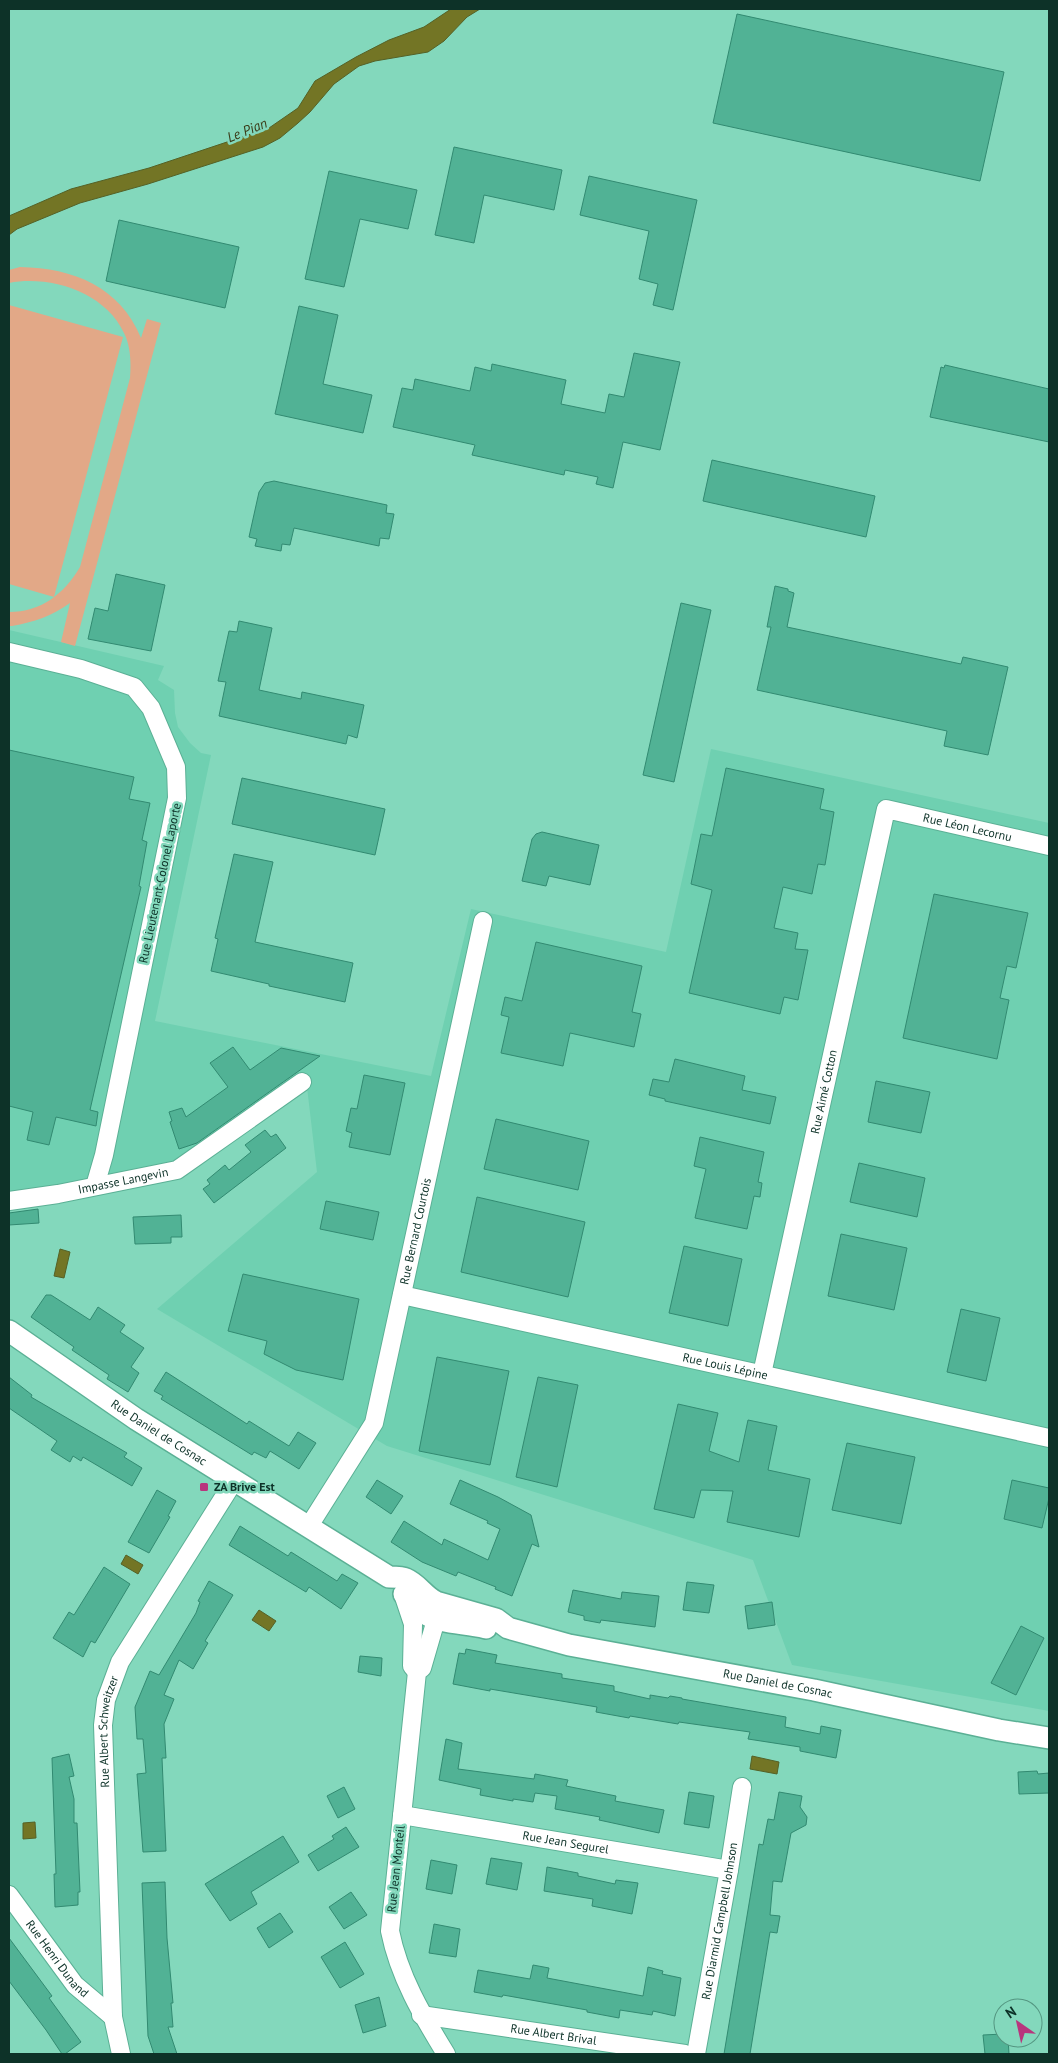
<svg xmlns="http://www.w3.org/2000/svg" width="1058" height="2063" viewBox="0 0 1058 2063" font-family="'PT Sans',sans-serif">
	<rect width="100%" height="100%" fill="#83d8bc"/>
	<path fill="#6fd0b1" d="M9,630L164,666L158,680L174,690L175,713L178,727L190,743L201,753L211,755L155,1021L431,1076L471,909L666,952L711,749L1049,823V1711L792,1665L753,1560L387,1446L157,1309L317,1172L307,1087L186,1175L9,1203Z"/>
	<path fill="#e2a887" d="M20,267C74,268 120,287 141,338L147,319L161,323L75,646L61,642L70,603C52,616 34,622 12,626H9V612C41,612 64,594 80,567L130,378C131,363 131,347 124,333C105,292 50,275 9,283V270Z
		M9,305L123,337L54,597L9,584Z"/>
	<path fill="#737525" stroke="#546126" d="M451,9H480L467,17L444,41L428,52L375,61L359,66L334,84L310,112L298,123L280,138L263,147L148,184L80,203L17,229L9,235V216L71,189L149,168L269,128L298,108L315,81L356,57L389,40L424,27Z
		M60,1249L70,1252L64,1278L54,1276Z
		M126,1555L143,1565L138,1574L121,1564Z
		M259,1610L276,1621L269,1631L252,1620Z
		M752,1756L779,1762L777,1774L750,1769Z
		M35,1822L36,1838L23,1839V1823Z"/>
	<path fill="#51b295" stroke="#328a71" d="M737,14L1004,72L980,181L713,123Z
		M454,147L562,170L554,210L484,195L474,243L435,235Z
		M329,171L417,190L408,229L360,219L344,287L305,279Z
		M589,176L697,200L673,310L653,305L658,284L639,279L649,231L580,215Z
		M119,220L239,247L225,308L106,281Z
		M299,306L338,315L323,384L372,395L363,433L275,414Z
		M634,353L680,362L660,450L623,442L613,488L596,484L598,477L565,470L564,475L472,455L475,445L393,427L402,388L413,390L415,379L470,391L475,367L491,371L492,364L566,380L561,404L605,413L609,394L624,397Z
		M945,365L1049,389V442L930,417L941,367L944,368Z
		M712,460L875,496L866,537L703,501Z
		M274,481L387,505L386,513L394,514L389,539L380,538L379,546L294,528L290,545L282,544L281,551L255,546L257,539L249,537L259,492L265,483Z
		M116,574L165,585L151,651L88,639L95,608L108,611Z
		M775,586L788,589V591L794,593L787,627L961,664L963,657L1008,667L988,755L944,746L947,731L757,690L771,627H767Z
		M681,603L711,610L674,782L643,775Z
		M239,621L272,628L259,690L301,699L302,692L364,705L357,738L348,735L346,744L219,716L226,682L218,681L229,631L237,632Z
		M9,750L134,777L129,799L150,803L142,840L147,842L139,886L141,887L90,1110L98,1112L96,1126L56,1117L49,1145L27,1140L33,1112L9,1106Z
		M726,768L824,789L820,809L834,812L825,865L818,864L812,894L783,887L774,928L798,933L795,949L808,950L798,1000L784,997L780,1014L689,993L712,890L691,884L701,834L712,836Z
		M242,778L385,809L375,855L232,824Z
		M542,832L599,845L590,885L549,876L546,886L522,881L532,839L536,834Z
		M234,854L273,862L255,942L353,963L345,1002L269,986V984L211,971L218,939L215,938Z
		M934,894L1028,913L1016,968L1007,966L1000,998L1009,1000L997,1059L903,1038Z
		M536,942L642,966L632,1012L641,1014L634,1047L570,1033L563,1066L501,1053L509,1017L501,1015L505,997L522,1001Z
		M233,1047L250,1070L281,1048L320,1056L197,1143L179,1149L170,1122L172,1121L169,1112L182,1108L186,1117L228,1087L210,1063Z
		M675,1059L745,1076L742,1090L776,1097L770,1124L665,1101V1099L649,1095L653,1079L669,1082Z
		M364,1075L405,1083L390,1155L349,1147L352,1133L346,1131L351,1108L357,1109Z
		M876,1081L930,1092L921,1133L868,1122Z
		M496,1119L589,1141L578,1190L484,1169Z
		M265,1130L271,1137L276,1134L286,1148L214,1203L203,1189L210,1184L207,1180L225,1165L229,1170L251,1152L245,1145Z
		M700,1137L764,1152L758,1182L762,1183L760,1197L754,1196L747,1229L695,1218L706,1169L694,1166Z
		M859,1163L925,1178L917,1217L850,1202Z
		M477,1197L585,1222L568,1297L461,1272Z
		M326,1201L379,1212L373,1240L320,1229Z
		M38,1209L39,1223L9,1225V1213Z
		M181,1215L182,1237H171V1243L135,1244L133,1217Z
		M841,1234L907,1248L894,1310L828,1296Z
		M684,1246L742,1259L728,1326L669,1313Z
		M243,1274L359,1299L343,1380L296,1370L264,1354L267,1341L228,1331Z
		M46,1295H51L90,1320L98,1307L125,1325L120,1332L144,1348L131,1367L139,1373L128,1392L107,1379L109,1375L72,1350L74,1347L31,1317Z
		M961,1309L1000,1318L986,1381L947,1372Z
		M437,1357L509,1371L490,1465L419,1451Z
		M166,1372L247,1424L249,1421L289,1446L298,1432L316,1443L299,1469L270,1451L266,1458L254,1452L252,1455L161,1399L163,1396L154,1391Z
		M9,1377L32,1395L31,1397L127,1453L124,1457L142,1468L132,1486L83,1457L81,1461L73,1456L70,1462L51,1450L57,1441L9,1408Z
		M538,1377L578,1385L557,1487L516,1477Z
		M678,1404L718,1413L709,1451L739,1462L748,1420L777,1426L768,1470L810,1479L799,1537L727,1522L733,1491L701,1490L694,1518L654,1509Z
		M847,1443L915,1457L901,1524L832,1510Z
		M377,1480L403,1496L391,1514L366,1497Z
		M460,1480L498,1497L531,1515L539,1547L532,1544L512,1596L495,1589L496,1587L458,1572L456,1576L422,1562L391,1542L404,1521L442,1545L444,1539L488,1560L500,1529L487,1523L488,1521L450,1504Z
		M1012,1480L1049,1488V1498L1042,1528L1004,1519Z
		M157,1490L176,1501L168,1516L170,1517L149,1553L128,1542Z
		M240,1526L288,1556L291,1552L337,1581L342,1574L358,1583L341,1609L309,1587L306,1592L229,1545Z
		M104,1567L130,1584L95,1643L91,1641L83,1657L53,1638L69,1612L74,1615Z
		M209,1581L233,1595L205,1641L208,1643L193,1669L179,1660L164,1695L174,1699L164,1724L166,1758H162L166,1851L143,1852L137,1774L146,1773L143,1739H137L135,1707L150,1671L159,1675L196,1613L200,1602L198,1601Z
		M687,1582L714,1585L709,1613L683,1610Z
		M573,1590L621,1599L622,1592L659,1596L655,1627L601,1620L600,1623L584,1620V1616L568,1612Z
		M772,1602L775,1625L748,1629L745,1606Z
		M1021,1626L1044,1638L1016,1695L991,1683Z
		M466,1649L497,1655L495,1663L562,1674V1678L614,1686V1691L650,1699V1695L668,1698L670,1696L682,1698V1699L786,1717L785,1727L820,1734L821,1726L841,1730L836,1758L800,1751V1747L748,1739L750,1732L679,1722L678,1724L630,1716L629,1718L596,1712L597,1707L490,1689V1691L453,1684L459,1653L465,1654Z
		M360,1656L382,1658L381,1676L358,1672Z
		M446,1739L462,1743L458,1769L534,1779L535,1774L568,1780L566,1786L616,1796L615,1801L664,1810L659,1833L599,1820L600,1817L555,1809L557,1796L535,1793L533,1802L513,1799V1801L480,1795L481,1789L439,1780Z
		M69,1754L74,1776L69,1777L74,1799V1823H77L80,1892H78V1905L55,1907L54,1874H56L52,1758Z
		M1037,1771L1038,1774L1049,1773V1793L1019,1794L1018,1772Z
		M344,1787L355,1809L338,1818L327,1796Z
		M689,1792L714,1796L709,1828L684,1824Z
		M779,1792L802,1796L800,1807L807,1817L806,1825L791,1833L782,1882L773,1881L770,1915L780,1916L777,1933L770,1932L750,2054H724L759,1844L763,1845L768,1819L774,1820Z
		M346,1827L359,1847L318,1871L308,1855L334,1839L332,1836Z
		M283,1836L299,1862L251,1892L257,1904L230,1921L205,1884Z
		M491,1858L522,1863L517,1890L486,1884Z
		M431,1860L457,1865L452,1894L426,1889Z
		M547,1867L578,1873V1876L615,1884L616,1880L638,1883L632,1914L592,1906L593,1899L544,1891Z
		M165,1882L167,1938L173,2003H171L173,2027H168L177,2054H154L148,2036L142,1883Z
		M351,1892L367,1915L344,1929L329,1907Z
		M280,1913L293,1932L269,1948L257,1928Z
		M434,1924L460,1929L456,1957L429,1953Z
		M9,1938L52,1996L49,1998L81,2042L65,2054H62L46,2030L9,1981Z
		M345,1942L364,1974L340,1988L321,1957Z
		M533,1965L549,1968L547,1978L643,1996L648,1967L663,1971L662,1974L681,1978L675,2016L653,2011L652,2015L620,2010L619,2018L587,2012V2010L503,1995L502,1997L474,1992L478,1970L530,1979Z
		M379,1997L386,2026L363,2033L355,2005Z
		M1003,2034V2038H1008L1009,2054H985L983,2035Z"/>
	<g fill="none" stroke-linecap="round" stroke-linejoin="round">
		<g stroke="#5bb095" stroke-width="20">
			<g id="minor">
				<path d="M9,652L81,669L134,687L151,708L176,767L177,798L104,1155L95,1186"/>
				<path id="s1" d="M9,1201L58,1194L177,1170L302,1082"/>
				<path id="s2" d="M402,1295L1049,1438"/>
				<path id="s3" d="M762,1374L886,809L1049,846"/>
				<path id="s4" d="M309,1526L374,1423L483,921"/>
				<path d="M403,1594L413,1624L412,1666L417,1672"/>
				<path d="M440,1606L422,1668L417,1672L390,1931C399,1976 422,2015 446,2054"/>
				<path id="s5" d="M402,1815L729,1870"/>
				<path id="s6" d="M9,1895L75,1985L113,2017"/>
				<path id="s7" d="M421,2015L685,2054"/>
				<path id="s8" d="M121,2054L113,2017L103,1725L106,1700L120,1662L234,1481"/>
				<path id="s9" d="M696,2054L729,1870L742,1787"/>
			</g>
		</g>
		<g stroke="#5bb095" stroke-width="24">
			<g id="tertiary">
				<path id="s10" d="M9,1331L136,1419L389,1577C394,1577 402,1577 406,1579C418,1584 424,1596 436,1602L496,1619L508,1628L569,1645L814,1690L999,1730L1049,1738"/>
				<path d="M404,1594C410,1600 417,1608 424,1613C442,1625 466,1622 486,1628"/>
			</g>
		</g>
		<use href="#minor" stroke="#fff" stroke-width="18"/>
		<use href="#tertiary" stroke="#fff" stroke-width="21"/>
	</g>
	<rect fill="#b8357d" stroke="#83d8bc" stroke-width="2" x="199" y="1482" width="10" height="10" rx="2.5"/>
	<g text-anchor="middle" stroke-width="5" stroke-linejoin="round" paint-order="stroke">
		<g font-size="12" fill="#0d3228" stroke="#83d8bc">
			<text dy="4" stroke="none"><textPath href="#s3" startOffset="662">Rue Léon Lecornu</textPath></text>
			<text transform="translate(160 883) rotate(-78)" y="4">Rue Lieutenant-Colonel Laporte</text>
			<text dy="4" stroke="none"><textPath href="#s3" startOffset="289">Rue Aimé Cotton</textPath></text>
			<text dy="4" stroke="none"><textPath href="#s1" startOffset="116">Impasse Langevin</textPath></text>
			<text dy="4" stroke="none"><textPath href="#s4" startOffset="318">Rue Bernard Courtois</textPath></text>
			<text dy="4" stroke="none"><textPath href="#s2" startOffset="331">Rue Louis Lépine</textPath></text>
			<text dy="4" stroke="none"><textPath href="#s10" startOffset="181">Rue Daniel de Cosnac</textPath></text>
			<text dy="4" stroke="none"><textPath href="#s10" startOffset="861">Rue Daniel de Cosnac</textPath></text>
			<text dy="4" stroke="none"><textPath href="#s8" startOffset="324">Rue Albert Schweitzer</textPath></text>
			<text dy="4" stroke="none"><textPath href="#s5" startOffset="166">Rue Jean Segurel</textPath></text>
			<text transform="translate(396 1869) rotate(-84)" y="4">Rue Jean Monteil</text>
			<text dy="4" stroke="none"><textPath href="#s9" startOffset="135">Rue Diarmid Campbell Johnson</textPath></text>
			<text dy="4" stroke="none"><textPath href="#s6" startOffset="80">Rue Henri Dunand</textPath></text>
			<text dy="4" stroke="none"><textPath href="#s7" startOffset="134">Rue Albert Brival</textPath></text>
		</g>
		<g font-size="12" font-weight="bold" fill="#0d3228" stroke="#83d8bc" text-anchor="start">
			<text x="214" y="1491">ZA Brive Est</text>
		</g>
		<g font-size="14" font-style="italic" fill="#3a3c19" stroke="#83d8bc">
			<text transform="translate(247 130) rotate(-22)" y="5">Le Pian</text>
		</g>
	</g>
	<rect width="1058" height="2063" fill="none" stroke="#0d3228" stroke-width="20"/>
	<g transform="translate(1018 2023) rotate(326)"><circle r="24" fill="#83d8bc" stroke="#549681"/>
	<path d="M0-4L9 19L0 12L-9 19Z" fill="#b8357d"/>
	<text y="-8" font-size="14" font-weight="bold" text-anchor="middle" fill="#0d3228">N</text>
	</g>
</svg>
